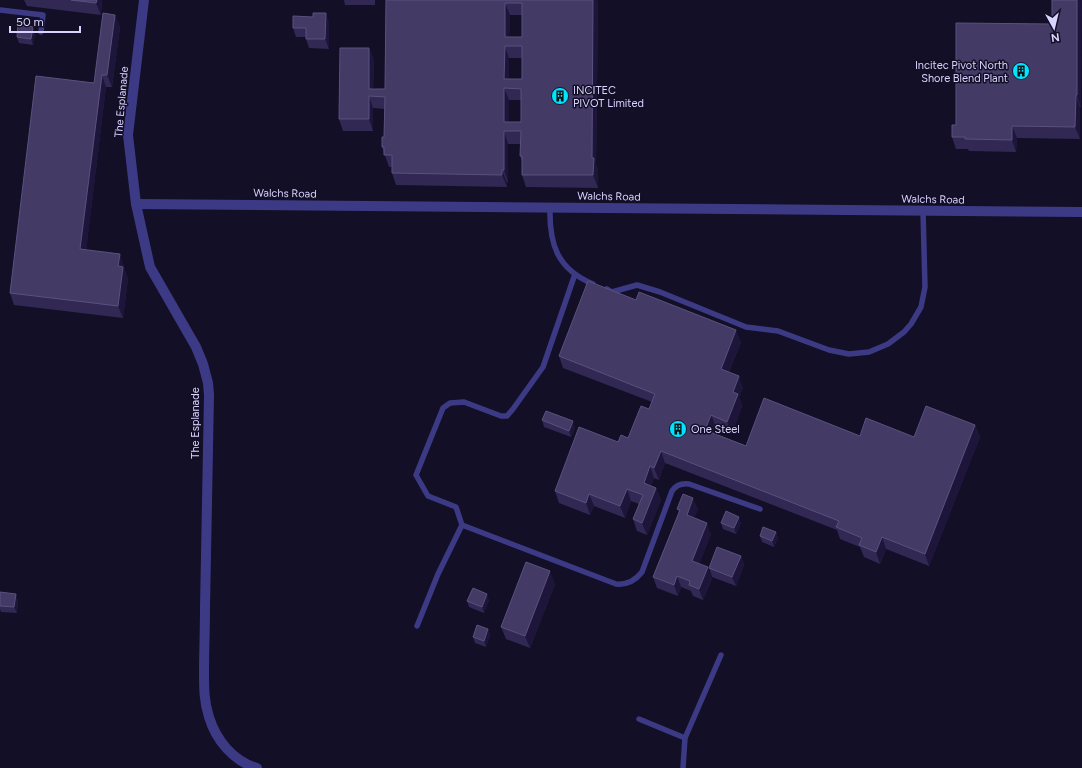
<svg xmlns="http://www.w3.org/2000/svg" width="1082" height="768" viewBox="0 0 1082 768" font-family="Figtree,sans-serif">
	<rect width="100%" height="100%" fill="#130f26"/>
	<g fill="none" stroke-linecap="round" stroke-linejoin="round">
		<path stroke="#3d3a85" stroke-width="5.5" d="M0,10L43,15L41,32
			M550,207C549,244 557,269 593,284
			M607,289L612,292L637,285L660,292L746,327L778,331L829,350L849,354L869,352L888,344L904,332L911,324L921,307L925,287L923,211
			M462,525L616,584C627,585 635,581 642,572L672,491C676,485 682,483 689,484L760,509
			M417,626L438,574L462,525L456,507L428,496L416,475L443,408L450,403L464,402L501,416H507L513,409L543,367L575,274
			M639,719L685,738
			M683,768L685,738L721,655"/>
		<path stroke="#3d3a85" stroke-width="10" d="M136,204L1082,212"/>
		<path stroke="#3d3a85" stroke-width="10" d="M144,0L128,135L136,204L150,267L196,347L203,364L208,383L209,395C208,466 206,537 205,608C205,630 204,651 204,672C204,688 204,702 209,717C216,740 233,761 257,768"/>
	</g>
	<path fill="#312854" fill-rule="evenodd" d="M24,0H102L101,15L27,6Z
		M344,0H375V5H345Z
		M386,0H598L596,165L598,170V188L526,187L522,175V161L520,156L521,144H508V182H507V187L396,185L392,173V167H389L382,147L384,137L385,109L373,108V131H343L339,119L369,48L374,60L373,89H385ZM510,15H522V37H509ZM509,58H522V79H509ZM509,100H521V122H509Z
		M115,15L120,27L112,87H106L86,250L124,266V268L128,279L123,318L14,305L10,293L94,83Z
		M329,22V49L309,48L306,39V37H296L293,28Z
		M1052,24L1081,107H1080V139L1017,138L1016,152L969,151L968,149H956L952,137L956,125Z
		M35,33L33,45L19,43L17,37Z
		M741,342L729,372L743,388L739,397L742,406L732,434L716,427L713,433L746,446L860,436L914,437L975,425L980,437L929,566L886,549L880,564L864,557L860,547L840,539L837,530L665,463L659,480L654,478L651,486L656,488L661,500L647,535L637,531L633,519L639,504L631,501L625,518L594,506L590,515L559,503L555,491L618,442L628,438L649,409L652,402L563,368L559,356Z
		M542,420L575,428L571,437L544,427Z
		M677,509H698L694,518L711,534L699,564L712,579L703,600L693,596L691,591L681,587L678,596L657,588L653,577L679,512Z
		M721,523H741L736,534L723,529Z
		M776,532L778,538L774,547L762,542L760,536Z
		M741,556L744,565L736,586L712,577L709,568Z
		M555,584L530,648L506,639L501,627Z
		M0,592L18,600L17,613L1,612L0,609Z
		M489,600L484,613L469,607L467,601Z
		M488,629L490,635L486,647L475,643L473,637Z"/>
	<path fill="#1d163a" d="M97,0H102L101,15L96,3Z
		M593,0H598L596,165L598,170V188L593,175L592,158Z
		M1077,0H1082L1081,107L1077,95Z
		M505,3L510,15L509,46L505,37Z
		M326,13L329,22V49L325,39Z
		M115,15L120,27L112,87L107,75Z
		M33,27L35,33L33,45L31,39Z
		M505,46L509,58V88L504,79Z
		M369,48L374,60L373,96L369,89Z
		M102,75L106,87L85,261L80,249Z
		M504,88L509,100V131L504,122Z
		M1076,95L1080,107V139L1075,127Z
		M369,96L373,108V131L369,119Z
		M1012,126L1017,138L1016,152L1012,140Z
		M504,131L508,144V182L504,170Z
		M502,170L507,182V187L502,175Z
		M120,254L124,266V268L128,279L123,318L118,306V266Z
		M736,330L741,342L725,381L721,369Z
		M739,376L743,388L739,397L742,406L732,434L727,422L733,392Z
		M711,415L716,427L710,442L705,430Z
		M573,421L575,428L571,437L569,431Z
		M975,425L980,437L929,566L925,554Z
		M661,451L665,463L659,480L654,468Z
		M650,466L654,478L648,495L644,483Z
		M656,488L661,500L647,535L642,523Z
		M627,489L631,501L625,518L620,506Z
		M589,494L594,506L590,515L586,503Z
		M693,498L698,509L691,527L687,515Z
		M739,517L741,523L736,534L734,528Z
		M707,523L711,534L696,572L692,561Z
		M776,532L778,538L774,547L772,541Z
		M882,537L886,549L880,564L876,552Z
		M741,556L744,565L736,586L732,577Z
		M708,567L712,579L703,600L699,589Z
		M550,571L555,584L530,648L525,636Z
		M677,576L681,587L678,596L674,585Z
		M16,594L18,600L17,613L14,607Z
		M487,594L489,600L484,613L482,607Z
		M488,629L490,635L486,647L484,641Z"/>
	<path fill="#433a66" stroke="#5a527e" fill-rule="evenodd" d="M71,0H97L96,3Z
		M386,0H593L592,158H594L593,175H522V156H520L521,131H504V170H502V175L392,173V155H384V147H382V137H384L385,97L369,96V119H339L340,48H369V89H385ZM505,3H522V37H505ZM505,46H522V79H504ZM504,88L521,89V122H504Z
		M1052,0H1077V95H1076L1075,127L1012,126V140L965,139V137H952V125H956V23L1052,24Z
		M103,13L115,15L107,75H102L80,249L120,254L118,266L123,267L118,306L10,293L36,76L94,83Z
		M313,13H326L325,39H306V28H293V16L313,17Z
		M18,24L33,27L31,39L17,37Z
		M588,281L636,300L639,292L736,330L721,369L739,376L733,392L738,394L727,422L711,415L705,430L746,446L764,398L860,436L866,418L914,437L926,406L975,425L925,554L882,537L876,552L859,545L862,538L836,527L839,521L661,451L654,468L650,466L644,483L656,488L642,523L633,519L643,495L627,489L620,506L589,494L586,503L555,491L579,427L618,442L621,435L628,438L641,406L649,409L655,394L559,356Z
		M546,411L573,421L569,431L542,420Z
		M683,494L693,498L687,515L707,523L692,561L708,567L699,589L689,585L690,581L677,576L674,585L653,577L680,510L677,509Z
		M726,511L739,517L734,528L721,523Z
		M763,527L776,532L772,541L760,536Z
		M717,547L741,556L732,577L709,568Z
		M526,562L550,571L525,636L501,627Z
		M473,588L487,594L482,607L467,601Z
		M0,592L16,594L14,607L0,606Z
		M477,625L488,629L484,641L473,637Z"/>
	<defs>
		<g id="building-disc" transform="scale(0.9)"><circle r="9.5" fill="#00e5ff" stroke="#130f26"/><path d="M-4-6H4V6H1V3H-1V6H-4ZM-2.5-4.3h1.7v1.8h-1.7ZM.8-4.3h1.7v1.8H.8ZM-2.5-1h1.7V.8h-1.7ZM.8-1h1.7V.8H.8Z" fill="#111"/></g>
	</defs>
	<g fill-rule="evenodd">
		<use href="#building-disc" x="1021" y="71"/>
		<use href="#building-disc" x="560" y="96"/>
		<use href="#building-disc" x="678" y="429"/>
	</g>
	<g text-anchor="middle" stroke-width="3" stroke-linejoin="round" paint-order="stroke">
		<g font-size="11" fill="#d9d4ff" stroke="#130f26" text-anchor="start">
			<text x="1008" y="69" text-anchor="end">Incitec Pivot North<tspan x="1008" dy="13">Shore Blend Plant</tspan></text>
			<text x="573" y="94">INCITEC<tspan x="573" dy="13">PIVOT Limited</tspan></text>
			<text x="691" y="433">One Steel</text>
		</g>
		<g font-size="11" fill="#d9d4ff" stroke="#130f26">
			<text transform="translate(121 102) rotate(-85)" y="4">The Esplanade</text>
			<text transform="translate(285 193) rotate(1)" y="4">Walchs Road</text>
			<text transform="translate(609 196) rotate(1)" y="4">Walchs Road</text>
			<text transform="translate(933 199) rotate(1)" y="4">Walchs Road</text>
			<text transform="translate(195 423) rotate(-90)" y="4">The Esplanade</text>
		</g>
	</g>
	<g transform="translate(1054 28) rotate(172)" stroke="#130f26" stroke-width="3" paint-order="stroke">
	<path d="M0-3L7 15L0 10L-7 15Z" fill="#d9d4ff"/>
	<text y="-6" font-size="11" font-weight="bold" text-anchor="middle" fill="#d9d4ff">N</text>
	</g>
	<path d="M10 26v6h70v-6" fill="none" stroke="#d9d4ff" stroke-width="2"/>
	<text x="16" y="26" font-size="12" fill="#d9d4ff" stroke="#130f26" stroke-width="3" paint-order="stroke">50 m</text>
</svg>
